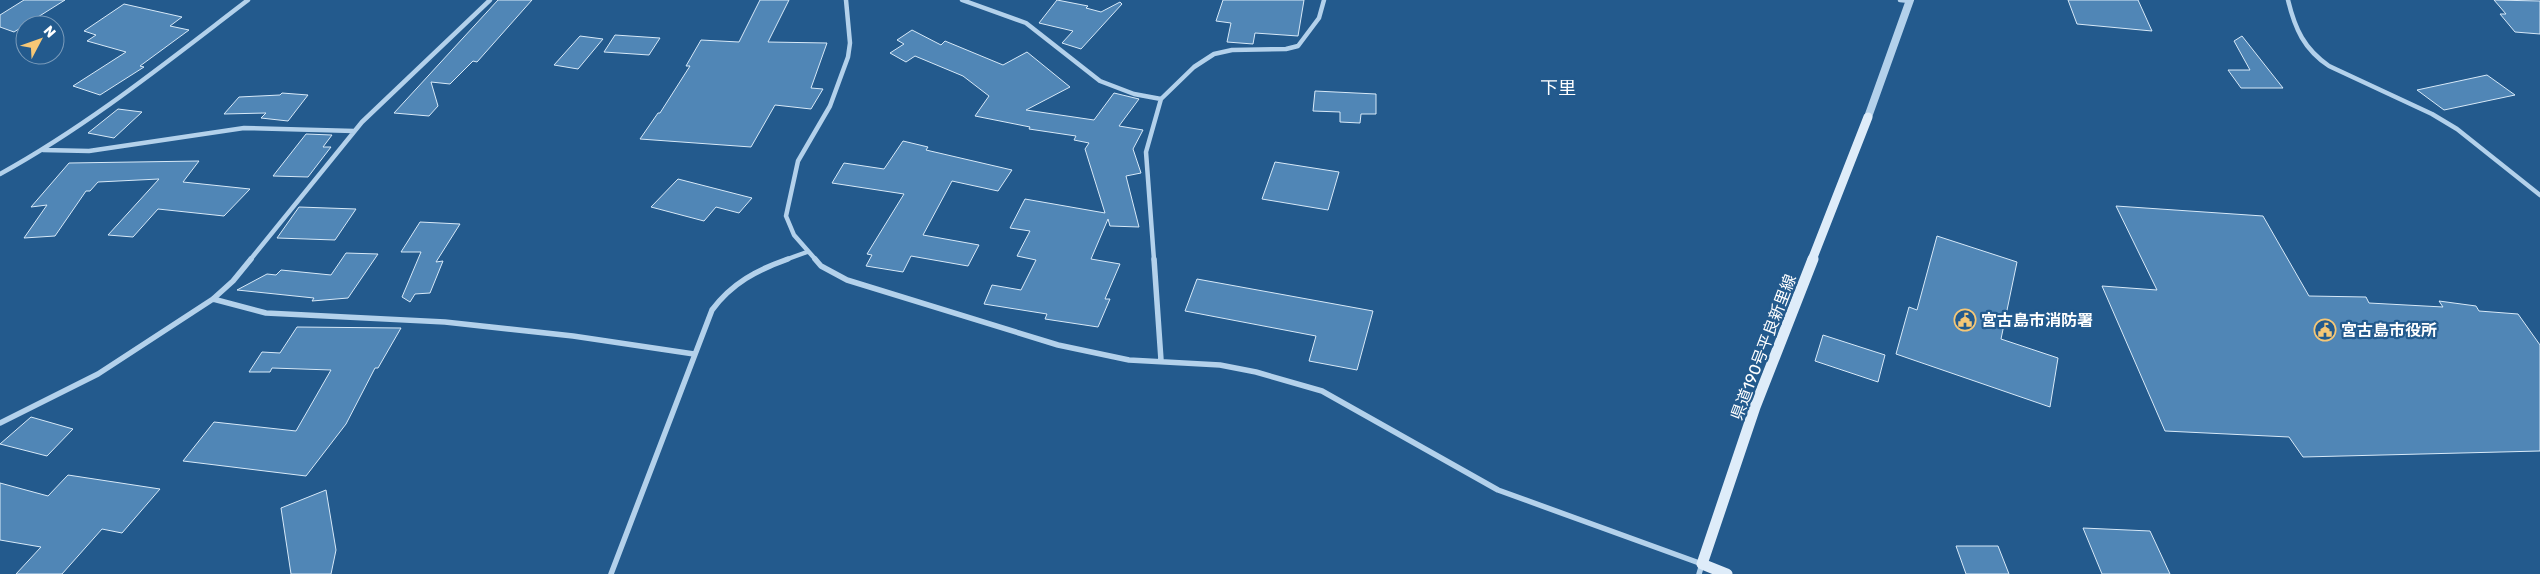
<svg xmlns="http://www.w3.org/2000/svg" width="2540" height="574" viewBox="0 0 2540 574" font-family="Rubik,'Noto Sans JP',sans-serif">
	<rect width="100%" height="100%" fill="#235a8d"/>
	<path fill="#5086b6" stroke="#d7e9f8" d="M24,0H65L14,32L0,27V15Z
		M498,0H532L477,62L473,61L450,84L431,82L438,106L429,116L394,113Z
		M760,0H789L768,42L827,43L811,88L823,89L811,109L775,105L751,147L640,139L658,113H660L690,66H686L701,40L739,42Z
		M1057,0L1088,6L1086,8L1101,12L1120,2L1122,4L1081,49L1062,43L1073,31L1039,23Z
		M1223,0H1304L1298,36L1255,33L1253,44L1227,42L1231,23L1216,21Z
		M2068,0H2138L2152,31L2077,24Z
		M2494,0L2540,1V34L2515,32L2500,14H2506Z
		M124,4L182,17L170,26L189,30L140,66L144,67L100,95L73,86L126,52L87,41L96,35L84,31Z
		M912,30L941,45L945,41L1003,65L1027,52L1070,87L1026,110L1094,120L1114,93L1139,99L1119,126L1143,130L1133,149L1141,173L1126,176L1139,227L1110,226L1108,219L1091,259L1120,264L1105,299H1110L1098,327L1045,319L1047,314L984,304L992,285L1021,290L1036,260L1017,256L1030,231L1010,228L1025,199L1105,213L1085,149L1089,143L1074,140L1076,136L1029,129L1030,127L975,116L989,96L963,76L915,56L906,62L890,53L904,44L897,40Z
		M615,35L660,38L649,55L604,52Z
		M580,36L603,39L578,69L554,65Z
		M2242,36L2283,88H2241L2228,70H2250L2234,41Z
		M2487,75L2515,95L2444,110L2417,90Z
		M1315,91L1376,94V114H1361L1360,123L1340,122V112L1313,111Z
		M282,93L308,95L288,121L261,118L266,113L224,114L239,97L280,95Z
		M118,109L142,112L114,138L88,133Z
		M306,134L332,135L323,147H331L308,177L273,176Z
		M903,141L928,147L926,150L1012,170L998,191L952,181L923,235L979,245L968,266L911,256L903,272L866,266L872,255L867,254L904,194L832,183L844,163L884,169Z
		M199,161L183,182L250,189L224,216L158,209L133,237L108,235L159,179L98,182L90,191H86L55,236L24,238L47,205L31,207L69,163Z
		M1275,162L1339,172L1328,210L1262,199Z
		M678,179L752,198L739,213L716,207L704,221L651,207Z
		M2116,206L2263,216L2309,296L2366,297L2369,303L2443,307L2439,301L2476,306L2479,311L2518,314L2540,345V451L2303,457L2289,437L2165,431L2102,286L2157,290Z
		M299,207L356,209L335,240L277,238Z
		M420,222L460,224L436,262L443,261L430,293L415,294L410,302L402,297L421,252H401Z
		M1937,236L2017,262L2001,339L2058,358L2050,407L1896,354L1909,307L1917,310Z
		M346,253L378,254L348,298L312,301L314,298L237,290L267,274L276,275L281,270L331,275Z
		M1197,279L1373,311L1357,370L1309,361L1316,336L1185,311Z
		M297,327L401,328L378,368H375L346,424L306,476L183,461L214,422L296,431L331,370L272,368L270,372H249L262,352L280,353Z
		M1823,335L1885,355L1878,382L1815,361Z
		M31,417L73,429L47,456L0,444Z
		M68,475L160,489L122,533L102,529L62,574H16L41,547L0,540V483L48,496Z
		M326,490L336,550L331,574H291L281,508Z
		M2083,528L2150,531L2170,574H2102Z
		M1956,546H1998L2009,574H1966Z"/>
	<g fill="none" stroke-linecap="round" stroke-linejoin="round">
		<path stroke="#b3d1eb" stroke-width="4.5" d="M962,0L1026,23L1100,81L1134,94L1161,99
			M1900,0L1910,1
			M2288,0C2295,29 2304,49 2329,66L2432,114L2457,129L2540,195
			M43,150L89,151L244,128L354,131
			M0,174C89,125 168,61 248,0
			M250,260L362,122L490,0
			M785,260L807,252
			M816,260L794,235L786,216L798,161L830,106L848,57L850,43L846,0
			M1154,260L1146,152L1161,99L1194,67L1214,54L1232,50L1286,49L1298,46L1319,18L1324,0"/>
		<path stroke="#b3d1eb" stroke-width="5.5" d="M815,259L821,266L847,280L1058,345L1129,360L1220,365L1256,372L1322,391L1498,490L1702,564L1699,574
			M1154,259L1161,360
			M213,299L266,313L445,322L573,336L694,354
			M0,423L98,374L213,299L233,281L251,259
			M611,574L712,310C732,283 757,270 788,259"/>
		<path stroke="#b3d1eb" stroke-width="8" d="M1868,117L1910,0"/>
		<path stroke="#deecf9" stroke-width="9" d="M1812,260L1868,117"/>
		<path stroke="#deecf9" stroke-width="11" d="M1727,574L1702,564L1755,407L1813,259"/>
	</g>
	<defs>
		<g id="civic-ring" transform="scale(1.125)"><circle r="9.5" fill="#235a8d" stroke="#f6c776" stroke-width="1.5"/><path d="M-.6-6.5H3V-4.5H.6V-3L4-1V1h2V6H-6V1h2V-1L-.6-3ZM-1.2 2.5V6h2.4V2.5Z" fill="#f6c776"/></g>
	</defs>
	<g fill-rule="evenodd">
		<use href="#civic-ring" x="1965" y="320"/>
		<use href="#civic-ring" x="2325" y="330"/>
	</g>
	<g text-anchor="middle" stroke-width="4.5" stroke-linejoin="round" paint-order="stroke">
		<g font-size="16" font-weight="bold" fill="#fff" stroke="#235a8d" text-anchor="start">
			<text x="1981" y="326">宮古島市消防署</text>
			<text x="2341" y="336">宮古島市役所</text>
		</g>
		<g font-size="16" fill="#fff" stroke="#235a8d">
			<text transform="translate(1763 347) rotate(-69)" y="6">県道190号平良新里線</text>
		</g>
		<g font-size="18" fill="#fff" stroke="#235a8d">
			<text x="1558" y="94">下里</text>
		</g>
	</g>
	<g transform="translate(40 40) rotate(49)"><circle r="24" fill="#235a8d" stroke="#7b9cbb"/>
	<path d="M0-4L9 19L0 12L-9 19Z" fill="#f6c776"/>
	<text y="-8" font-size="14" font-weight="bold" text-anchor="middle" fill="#ffffff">N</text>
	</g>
</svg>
